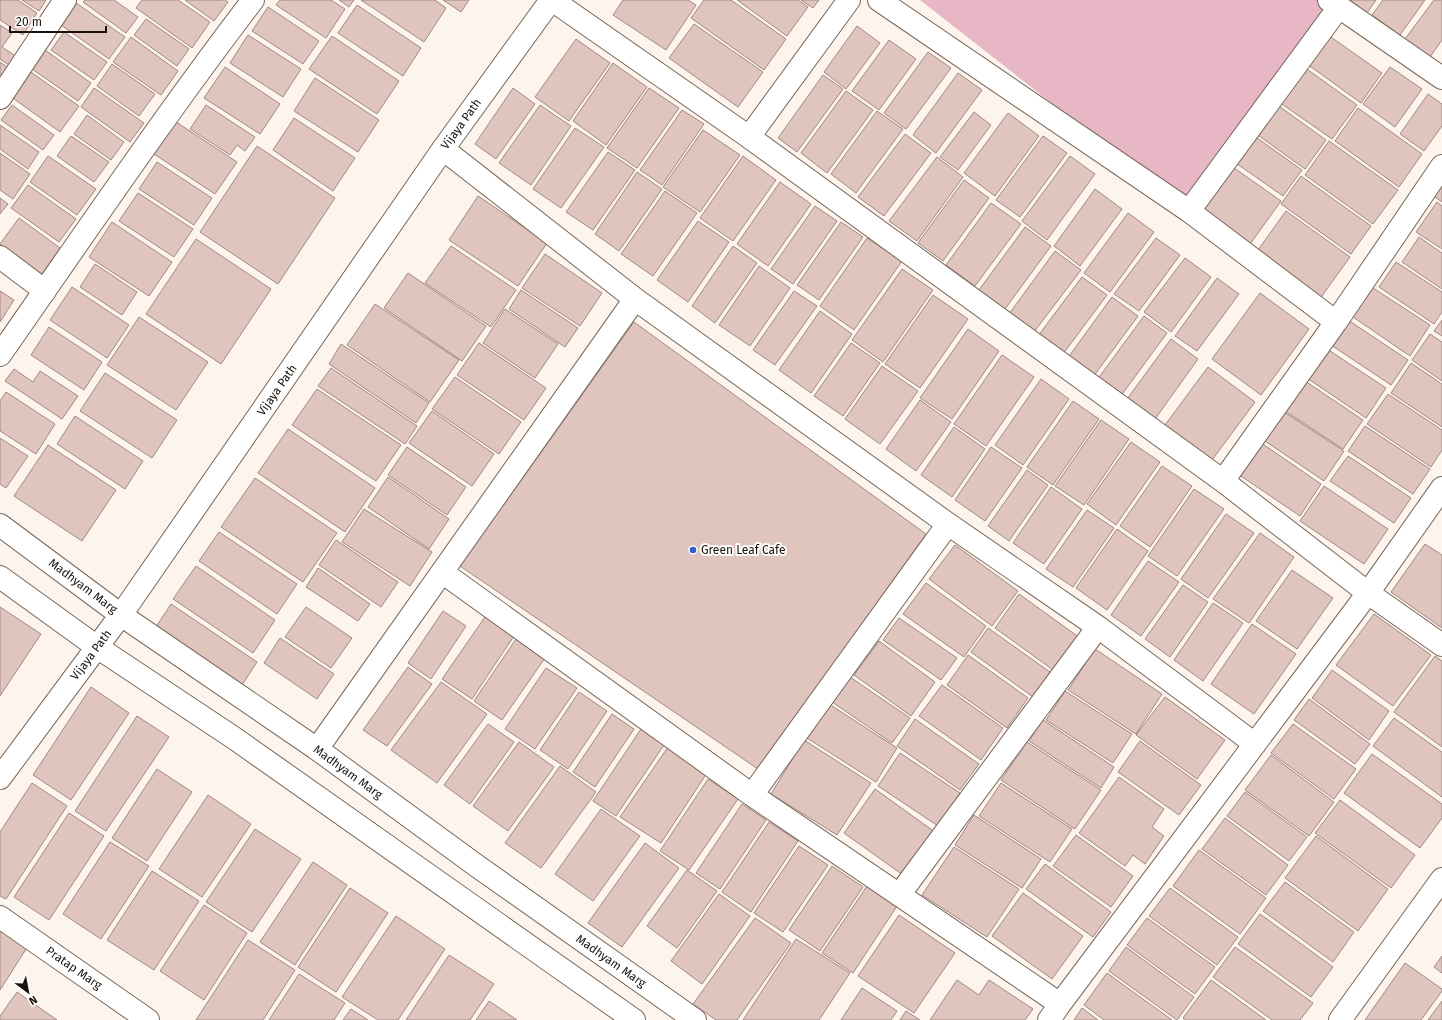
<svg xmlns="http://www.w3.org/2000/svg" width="1442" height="1020" viewBox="0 0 1442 1020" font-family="'Fira Sans',sans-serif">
	<rect width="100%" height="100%" fill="#fcf4ed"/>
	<path fill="#e8b7c5" d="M920,0H1318L1328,6L1189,211Z"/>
	<path fill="#e0c5bf" stroke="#a18883" d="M0,0H18L37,13L23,35L0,20Z
		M22,0H46L39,11Z
		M85,0H114L138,17L126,33L83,2Z
		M142,0H178L210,22L192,48L136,8Z
		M185,0H225L228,2L214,21Z
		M280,0H331L345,9L326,38L276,5Z
		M339,0H354L349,7Z
		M361,0H435L446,8L424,42Z
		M443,0H469L461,12Z
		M623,0H688L696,5L666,50L613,15Z
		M704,0H731L786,39L764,70L691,18Z
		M737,0H798L808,7L787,36Z
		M801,0H819L813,8Z
		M1350,0H1376L1367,13Z
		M1383,0H1425L1400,35L1372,15Z
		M1434,0H1442V40L1430,57L1405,39Z
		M76,3L125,37L109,59L61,25Z
		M357,5L421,48L403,76L338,33Z
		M268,7L319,41L303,64L252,31Z
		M146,19L189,49L177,66L134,35Z
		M694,24L763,72L738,107L669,58Z
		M0,25L12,33L2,47L17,57L10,66L0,59Z
		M857,26L880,43L846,89L824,72Z
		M64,32L107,62L94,80L51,50Z
		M248,35L301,69L283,97L230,63Z
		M1328,35L1382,73L1361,103L1307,64Z
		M332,36L399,81L377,114L309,69Z
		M131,37L178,71L161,95L113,62Z
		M576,39L610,63L569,121L535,97Z
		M889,40L916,59L879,110L852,91Z
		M45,50L91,83L78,101L32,69Z
		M928,52L951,68L906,129L884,113Z
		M0,62L10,69L0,83Z
		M613,63L647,87L606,145L573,121Z
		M112,64L155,94L139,116L97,86Z
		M225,67L280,104L260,134L204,98Z
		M1304,67L1357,105L1332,139L1279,102Z
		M1390,67L1422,89L1395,127L1363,104Z
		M28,70L79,106L60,132L10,96Z
		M958,73L982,90L936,153L913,135Z
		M823,75L843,89L797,152L778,138Z
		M315,78L379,120L358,152L294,111Z
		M94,88L144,123L130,142L81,107Z
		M513,88L535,104L496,159L475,144Z
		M649,88L679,108L637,168L607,148Z
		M846,91L873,110L827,173L801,153Z
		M1428,94L1442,104V126L1424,151L1400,134Z
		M1276,104L1326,140L1305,169L1255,133Z
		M12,105L54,135L43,150L1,120Z
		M206,105L255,137L245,151L237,145L230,155L190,129Z
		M540,105L571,126L531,185L499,163Z
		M1358,108L1422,154L1399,187L1335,141Z
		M682,110L704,124L662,185L640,170Z
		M877,111L903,129L856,193L831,174Z
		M974,112L991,125L958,170L940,157Z
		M1008,113L1039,136L995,196L964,173Z
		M87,115L124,142L111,160L74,134Z
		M294,118L355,158L333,191L273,150Z
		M176,122L237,162L215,194L154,154Z
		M0,125L39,152L28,169L0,149Z
		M575,128L604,147L561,208L533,189Z
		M703,130L740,155L700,212L663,187Z
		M905,134L931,153L884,216L858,197Z
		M1253,135L1302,170L1283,196L1233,161Z
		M71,136L109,162L94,182L57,156Z
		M1043,136L1067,153L1020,217L996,200Z
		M1329,141L1398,190L1373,224L1305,175Z
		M257,146L335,198L278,284L200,232Z
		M608,152L635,170L593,230L566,212Z
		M0,153L30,174L13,199L0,190Z
		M48,156L96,189L77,215L30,182Z
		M743,156L776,180L733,241L700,218Z
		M1070,156L1095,174L1047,240L1022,221Z
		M937,157L963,177L917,241L889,221Z
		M157,162L212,198L194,225L139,189Z
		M1230,165L1281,201L1248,247L1197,210Z
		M637,172L662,189L619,251L595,234Z
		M1301,176L1371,226L1351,254L1281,204Z
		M964,180L989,198L943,261L918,243Z
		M1442,180V202L1432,195Z
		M780,182L811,204L768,266L737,244Z
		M28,185L76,219L59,242L11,208Z
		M1095,189L1122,209L1080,266L1054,246Z
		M665,191L697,213L653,276L621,254Z
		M138,193L193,229L174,257L119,221Z
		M478,196L547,243L518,286L449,240Z
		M0,198L8,204L0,214Z
		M1437,202L1442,206V249L1416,232Z
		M991,203L1021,224L975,286L946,265Z
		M815,206L837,221L793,284L771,269Z
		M1286,211L1350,257L1319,300L1255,254Z
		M1128,213L1154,232L1110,292L1084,273Z
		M19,218L60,248L42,274L0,244Z
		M698,221L729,242L688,302L657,280Z
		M112,222L172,262L149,296L89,257Z
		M841,222L863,237L819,300L797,285Z
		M1025,227L1051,246L1005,309L979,290Z
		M1419,237L1442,253V289L1402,262Z
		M867,238L902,261L854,330L820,306Z
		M1156,238L1180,255L1139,311L1114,294Z
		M196,239L271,289L221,364L146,314Z
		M451,246L516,290L491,327L425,283Z
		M733,246L757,263L715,323L692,306Z
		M1055,251L1081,270L1034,332L1009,314Z
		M545,254L602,293L580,326L522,288Z
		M1185,258L1211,277L1171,332L1144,312Z
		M1396,262L1442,292V312L1434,324L1379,287Z
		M95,264L137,292L122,315L80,287Z
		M759,266L790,288L750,346L719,325Z
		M902,269L933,290L883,362L852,340Z
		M408,273L486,326L462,361L384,308Z
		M1082,277L1107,295L1063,354L1038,336Z
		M1217,278L1239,294L1197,351L1175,336Z
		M1370,286L1430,325L1410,356L1350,315Z
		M72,287L129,325L107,358L50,320Z
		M521,290L578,328L565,347L509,309Z
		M0,291L14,300L0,322Z
		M794,291L817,306L775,365L753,350Z
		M1260,293L1309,329L1261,395L1212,359Z
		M933,295L968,319L920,388L885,364Z
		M1112,297L1138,316L1093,377L1067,359Z
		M375,304L459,360L430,402L347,345Z
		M505,309L558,344L535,378L483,343Z
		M820,311L852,334L811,393L779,370Z
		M1144,316L1167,333L1120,397L1097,380Z
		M139,317L208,362L176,410L107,365Z
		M1345,318L1408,360L1391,385L1328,343Z
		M1442,320V336L1434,331Z
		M634,322L926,534L758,769L460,566Z
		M49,327L102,362L84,390L31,355Z
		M968,329L999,351L952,419L920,398Z
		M1430,334L1442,342V381L1412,360Z
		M1171,339L1198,359L1155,419L1127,399Z
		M479,343L546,388L524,420L457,375Z
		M851,343L880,363L843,416L814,396Z
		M341,344L429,403L416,423L329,364Z
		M1324,347L1386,388L1366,418L1304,376Z
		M1002,355L1034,377L986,446L954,424Z
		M1411,363L1442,384V427L1391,393Z
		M882,366L918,391L880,444L845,419Z
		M1208,367L1255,402L1212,460L1165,425Z
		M331,368L417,426L405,444L318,386Z
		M14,369L33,382L40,371L78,396L62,419L5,381Z
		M105,373L177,420L152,458L80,411Z
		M455,377L521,422L499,454L432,409Z
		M1041,379L1069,399L1023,465L995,445Z
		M1302,379L1363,420L1343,449L1282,409Z
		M317,389L401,445L376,481L292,425Z
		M6,392L55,424L36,454L0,431V401Z
		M1388,394L1442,430V450L1431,467L1367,424Z
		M920,400L951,422L916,471L886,449Z
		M1073,401L1099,419L1053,485L1027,467Z
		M1281,410L1344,451L1324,481L1262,439Z
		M432,411L494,454L472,486L409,443Z
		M75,416L143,461L125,489L57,444Z
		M1101,420L1129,439L1084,505L1055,486Z
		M1365,426L1430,469L1413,494L1348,451Z
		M954,427L985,449L952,497L921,475Z
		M288,429L375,488L345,532L258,473Z
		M0,438L28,456L6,488L0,484Z
		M1257,440L1321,484L1300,516L1235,472Z
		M1131,442L1160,462L1116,525L1087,504Z
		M48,445L116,490L82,541L14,496Z
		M407,447L466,487L447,515L388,475Z
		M991,447L1022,468L985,521L955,500Z
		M1348,456L1411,498L1394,523L1330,481Z
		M1162,466L1192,486L1150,547L1120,526Z
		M1027,470L1048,485L1009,541L988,526Z
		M388,477L449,519L429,549L368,507Z
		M255,478L337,533L303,582L221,527Z
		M1324,486L1388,529L1364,564L1300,521Z
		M1051,487L1082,509L1044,564L1013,543Z
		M1194,489L1224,509L1177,576L1148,556Z
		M364,509L432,552L410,586L342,542Z
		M1087,510L1114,528L1073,587L1046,569Z
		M1226,514L1254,533L1208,598L1181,579Z
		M1117,529L1148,551L1107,610L1076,588Z
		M219,532L297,584L277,614L199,561Z
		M1260,533L1294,557L1249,623L1213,599Z
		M336,540L398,582L381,607L319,565Z
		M1425,544L1442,555V628L1391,592Z
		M955,545L1018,591L992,626L929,579Z
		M1148,561L1179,582L1141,636L1111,615Z
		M196,566L275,620L253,653L173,599Z
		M318,568L370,604L358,621L306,587Z
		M1292,570L1333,598L1297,649L1256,621Z
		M926,583L986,626L964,657L903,614Z
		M1183,585L1208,602L1170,657L1145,639Z
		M1019,594L1080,638L1056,672L995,628Z
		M1213,603L1243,623L1203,681L1174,660Z
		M171,604L257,662L242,685L156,627Z
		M0,607L41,634L0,696Z
		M306,607L352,638L331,668L285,637Z
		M443,611L466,626L431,679L408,663Z
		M1374,614L1431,655L1393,706L1336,665Z
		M485,617L514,636L472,699L442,679Z
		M899,618L957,658L941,680L883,640Z
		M1252,624L1296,654L1254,714L1211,684Z
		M988,628L1050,672L1033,697L971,652Z
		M280,638L334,674L317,699L264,663Z
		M516,639L545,658L502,720L474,701Z
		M879,641L935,682L911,716L854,675Z
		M1095,649L1162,694L1136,734L1068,690Z
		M968,655L1028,698L1007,728L947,685Z
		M1435,656L1442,661V747L1394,712Z
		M408,667L432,684L387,746L363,730Z
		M546,668L577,688L535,749L505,729Z
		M1332,670L1389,711L1369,740L1312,698Z
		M850,677L910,718L892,743L832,702Z
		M441,682L487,714L437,783L391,750Z
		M942,685L1003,728L981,760L919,716Z
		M91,687L129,713L71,800L33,775Z
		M1065,691L1132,734L1113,763L1046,720Z
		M579,692L607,711L568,769L540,750Z
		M1165,697L1225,740L1197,779L1136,735Z
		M1309,699L1370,744L1355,764L1294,720Z
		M829,704L897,748L876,782L807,738Z
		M612,714L634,729L595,787L573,772Z
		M137,716L169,737L106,831L75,811Z
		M1394,718L1442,752V797L1373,746Z
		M915,719L979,764L960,790L897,746Z
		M1043,720L1114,767L1101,788L1029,741Z
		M488,724L514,742L470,804L444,785Z
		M1293,724L1356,769L1334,799L1271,753Z
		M641,729L664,745L616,816L593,801Z
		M804,740L871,783L837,835L771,794Z
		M1140,741L1201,785L1179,815L1118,772Z
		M519,742L554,767L508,831L473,806Z
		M1027,742L1101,790L1075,829L1001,780Z
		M668,747L707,773L661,843L620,817Z
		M900,753L960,793L938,826L878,786Z
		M1372,754L1442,804V818L1420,848L1344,793Z
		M1271,755L1334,802L1309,836L1245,790Z
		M560,766L596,792L541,868L505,843Z
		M157,769L192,792L147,861L112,838Z
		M1119,777L1164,809L1152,827L1164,836L1145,864L1133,855L1125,866L1079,833Z
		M708,779L738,799L689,870L660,851Z
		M32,783L67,806L6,899L0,896V832Z
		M1001,783L1072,829L1050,862L979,816Z
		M875,789L935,832L903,875L844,833Z
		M1245,792L1307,837L1289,861L1227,816Z
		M208,795L251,824L202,897L159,869Z
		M1340,800L1415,855L1391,888L1315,833Z
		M742,804L766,820L720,889L696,873Z
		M601,809L640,836L593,901L555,874Z
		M69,813L104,836L49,920L14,897Z
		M974,815L1041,859L1022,888L955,845Z
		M1225,818L1288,865L1266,895L1202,849Z
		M769,822L798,841L751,912L722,892Z
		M255,829L301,859L252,932L206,902Z
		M1076,835L1133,876L1111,907L1053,866Z
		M1316,836L1388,889L1358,931L1285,878Z
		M110,842L149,866L101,939L63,914Z
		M645,843L679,868L622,947L588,923Z
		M799,846L828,865L783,932L754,913Z
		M954,847L1019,889L987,937L922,895Z
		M1199,850L1266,898L1240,934L1173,886Z
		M313,862L347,885L295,965L260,942Z
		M1045,864L1111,912L1093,937L1026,889Z
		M832,866L863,887L820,951L789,930Z
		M687,870L717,891L677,948L647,926Z
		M152,871L199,901L154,970L107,940Z
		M1285,882L1354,932L1333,962L1263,911Z
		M867,886L897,906L853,973L822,953Z
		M350,888L388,913L336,992L298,967Z
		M1170,888L1238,937L1217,965L1149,916Z
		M1023,893L1083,936L1052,979L992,936Z
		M719,894L750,916L702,984L671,961Z
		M204,905L247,933L204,1000L160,971Z
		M1260,914L1333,967L1311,997L1238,944Z
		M899,915L955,953L914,1013L858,976Z
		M396,916L445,949L398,1020H378L342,997Z
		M755,918L791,943L737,1020H716L693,1004Z
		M1147,918L1215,967L1195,994L1127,945Z
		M0,928L28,946L0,990Z
		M796,939L850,973L819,1020H743Z
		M248,940L295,970L263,1020H196Z
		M1126,947L1194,997L1177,1020L1109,971Z
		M1235,947L1313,1003L1300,1020H1272L1213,977Z
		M449,955L494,984L470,1020H406Z
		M1442,956V973L1434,967Z
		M1405,963L1442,989V991L1421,1020H1365Z
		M1107,973L1172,1020H1104L1084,1005Z
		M299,974L345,1003L334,1020H269Z
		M957,980L979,995L989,980L1033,1009L1025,1020H930Z
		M1211,980L1266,1020H1186L1183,1018Z
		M862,988L897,1011L891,1020H841Z
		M17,992L57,1020H0V1016Z
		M489,1001L517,1020H476Z
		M1442,1001V1020H1428Z
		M1082,1008L1098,1020H1074Z
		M351,1009L368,1020H343Z
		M906,1011L920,1020H900Z"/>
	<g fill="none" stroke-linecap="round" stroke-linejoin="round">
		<g stroke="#796859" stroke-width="24">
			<path id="minor" d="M552,0L749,137L849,0
				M879,0L1189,211L1336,322L1223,481L1368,593L1442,645
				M1329,0L1442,78
				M0,98L65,0
				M749,137L1223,481
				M443,149L635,299L948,524L1098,627L1255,744
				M1189,211L1339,7
				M0,257L45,291
				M1336,322L1442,166
				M0,355C83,236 165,115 253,0
				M442,572L752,795L1060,1004
				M317,749L635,299
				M752,795L948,524
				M899,895L1098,627
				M0,917L148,1020
				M1049,1020L1060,1004L1368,593L1442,488
				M1340,1020L1442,879"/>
		</g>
		<g stroke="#796859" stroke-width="24">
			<path id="tertiary" d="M0,525L121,615L317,749L477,866L695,1020
				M0,577L97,647L234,738L634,1020
				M0,778L123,612L443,149L551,0"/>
		</g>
		<use href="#minor" stroke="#fff" stroke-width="22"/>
		<use href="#tertiary" stroke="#fff" stroke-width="22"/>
	</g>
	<circle fill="#325ece" stroke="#fff" stroke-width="1.5" cx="693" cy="550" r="4"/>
	<g text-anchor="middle" stroke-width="4" stroke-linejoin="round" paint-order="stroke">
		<g font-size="12" fill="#19120c" stroke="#fff">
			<text transform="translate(461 124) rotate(-54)" y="4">Vijaya Path</text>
			<text transform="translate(277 390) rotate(-55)" y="4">Vijaya Path</text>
			<text transform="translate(83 586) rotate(37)" y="4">Madhyam Marg</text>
			<text transform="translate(91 655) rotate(-53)" y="4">Vijaya Path</text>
			<text transform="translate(348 772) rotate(36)" y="4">Madhyam Marg</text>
			<text transform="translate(611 961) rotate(35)" y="4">Madhyam Marg</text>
			<text transform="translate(74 968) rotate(35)" y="4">Pratap Marg</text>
		</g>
		<g font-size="12" fill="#19120c" stroke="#fff" text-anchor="start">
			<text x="701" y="554">Green Leaf Cafe</text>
		</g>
	</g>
	<g transform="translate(28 992) rotate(148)" stroke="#ffffff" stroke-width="3" paint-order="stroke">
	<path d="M0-3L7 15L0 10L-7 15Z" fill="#19120c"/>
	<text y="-6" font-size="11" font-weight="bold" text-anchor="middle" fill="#19120c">N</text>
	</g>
	<path d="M10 26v6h96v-6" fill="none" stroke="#19120c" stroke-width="2"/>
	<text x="16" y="26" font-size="12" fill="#19120c" stroke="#ffffff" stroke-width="3" paint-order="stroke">20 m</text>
</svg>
